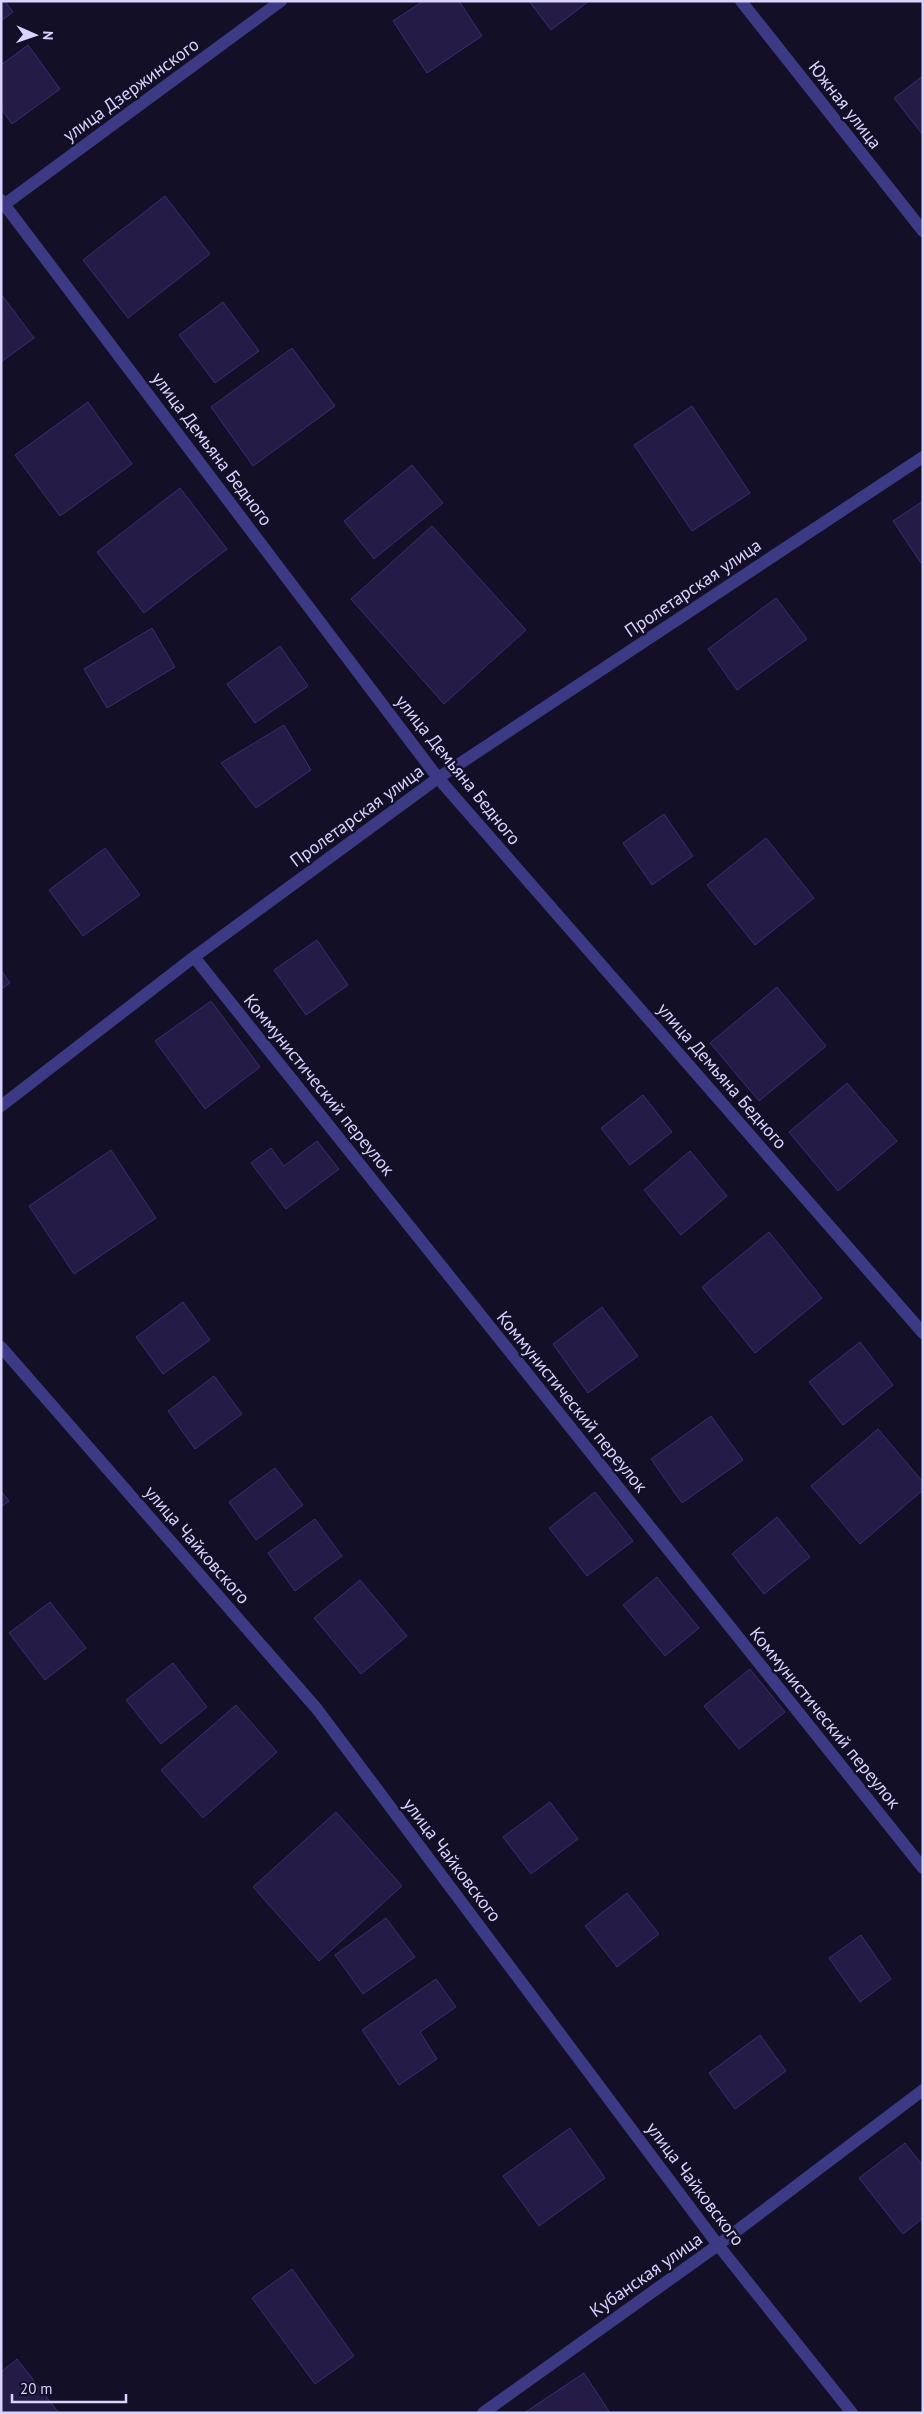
<svg xmlns="http://www.w3.org/2000/svg" width="924" height="2414" viewBox="0 0 924 2414" font-family="'PT Sans',sans-serif">
	<rect width="100%" height="100%" fill="#130f26"/>
	<path fill="#241b47" stroke="#3b2d73" d="M1,1H5L13,12L1,21Z
		M423,1H459L482,36L427,73L393,21Z
		M529,1H589L551,30Z
		M28,45L60,89L12,124L1,109V65Z
		M923,76V135L894,98Z
		M165,196L210,254L128,318L83,260Z
		M1,294L34,338L1,362Z
		M223,302L259,351L215,383L179,335Z
		M292,348L335,406L253,466L211,407Z
		M88,402L132,464L60,516L15,455Z
		M692,406L750,493L692,531L634,445Z
		M412,465L443,503L374,559L344,521Z
		M180,488L227,549L144,613L97,552Z
		M923,501V562L921,563L893,521Z
		M432,526L526,630L444,704L351,599Z
		M776,598L807,639L737,690L708,649Z
		M152,628L175,667L107,708L84,669Z
		M280,646L308,686L255,723L227,684Z
		M284,725L311,770L256,808L221,763Z
		M664,814L693,856L652,885L623,843Z
		M766,838L814,898L755,945L707,885Z
		M105,848L140,895L83,936L49,890Z
		M317,940L348,985L306,1015L274,970Z
		M1,970L10,983L1,989Z
		M777,987L826,1046L759,1101L710,1043Z
		M211,1001L260,1067L205,1109L155,1041Z
		M847,1083L897,1141L838,1191L789,1132Z
		M643,1095L672,1132L630,1165L601,1128Z
		M317,1141L339,1169L286,1209L251,1163L271,1148L284,1166Z
		M111,1150L156,1218L74,1274L29,1206Z
		M690,1151L727,1196L681,1235L644,1190Z
		M769,1232L822,1298L755,1353L702,1287Z
		M183,1302L210,1340L163,1374L136,1337Z
		M602,1307L638,1356L588,1393L553,1344Z
		M860,1342L893,1385L843,1425L809,1382Z
		M214,1376L242,1414L195,1449L168,1411Z
		M711,1416L743,1460L682,1503L651,1459Z
		M878,1429L923,1482V1490L860,1544L811,1486Z
		M275,1468L303,1505L256,1540L229,1502Z
		M1,1491L9,1501L1,1507Z
		M595,1492L633,1541L587,1576L549,1528Z
		M777,1517L810,1557L764,1594L732,1554Z
		M315,1519L342,1556L295,1591L268,1553Z
		M657,1577L699,1628L665,1656L623,1605Z
		M360,1580L407,1636L361,1674L314,1618Z
		M50,1602L86,1648L45,1680L9,1633Z
		M173,1663L207,1707L161,1744L126,1700Z
		M750,1669L785,1712L739,1749L704,1706Z
		M236,1705L277,1752L203,1818L161,1770Z
		M550,1802L578,1839L531,1874L503,1837Z
		M336,1812L402,1886L319,1961L253,1887Z
		M627,1893L659,1934L617,1967L585,1926Z
		M386,1918L415,1957L363,1994L335,1955Z
		M861,1935L891,1979L860,2002L829,1958Z
		M436,1979L456,2007L420,2032L437,2059L399,2085L362,2030Z
		M760,2035L786,2071L735,2109L709,2073Z
		M570,2128L605,2178L539,2226L503,2176Z
		M905,2143L923,2166V2218L903,2234L859,2178Z
		M292,2269L354,2356L315,2384L252,2298Z
		M17,2359L59,2413H1V2372Z
		M584,2373L610,2413H524Z"/>
	<g fill="none" stroke-linecap="round" stroke-linejoin="round">
		<path stroke="#3d3a85" stroke-width="12" d="M741,1L923,231
			M1,200L438,778L923,1333
			M1,207L281,1
			M194,957L923,1868
			M1,1106L194,957L438,778L923,457
			M1,1347L317,1709L718,2245L852,2413
			M483,2413L718,2245L923,2090"/>
	</g>
	<g text-anchor="middle" stroke-width="5" stroke-linejoin="round" paint-order="stroke">
		<g font-size="18" fill="#d9d4ff" stroke="#130f26">
			<text transform="translate(131 90) rotate(-36)" y="6">улица Дзержинского</text>
			<text transform="translate(845 105) rotate(52)" y="6">Южная улица</text>
			<text transform="translate(212 449) rotate(53)" y="6">улица Демьяна Бедного</text>
			<text transform="translate(693 588) rotate(-34)" y="6">Пролетарская улица</text>
			<text transform="translate(458 770) rotate(51)" y="6">улица Демьяна Бедного</text>
			<text transform="translate(357 816) rotate(-36)" y="6">Пролетарская улица</text>
			<text transform="translate(722 1076) rotate(49)" y="6">улица Демьяна Бедного</text>
			<text transform="translate(319 1085) rotate(51)" y="6">Коммунистический переулок</text>
			<text transform="translate(572 1402) rotate(51)" y="6">Коммунистический переулок</text>
			<text transform="translate(197 1545) rotate(49)" y="6">улица Чайковского</text>
			<text transform="translate(825 1718) rotate(51)" y="6">Коммунистический переулок</text>
			<text transform="translate(452 1860) rotate(53)" y="6">улица Чайковского</text>
			<text transform="translate(695 2184) rotate(53)" y="6">улица Чайковского</text>
			<text transform="translate(646 2275) rotate(-35)" y="6">Кубанская улица</text>
		</g>
	</g>
	<rect width="924" height="2414" fill="none" stroke="#d9d4ff" stroke-width="5"/>
	<g transform="translate(35 35) rotate(92)" stroke="#130f26" stroke-width="4" paint-order="stroke">
	<path d="M0-4L9 19L0 12L-9 19Z" fill="#d9d4ff"/>
	<text y="-8" font-size="14" font-weight="bold" text-anchor="middle" fill="#d9d4ff">N</text>
	</g>
	<path d="M12 2394v8h114v-8" fill="none" stroke="#d9d4ff" stroke-width="2.5"/>
	<text x="20" y="2394" font-size="15" fill="#d9d4ff" stroke="#130f26" stroke-width="4" paint-order="stroke">20 m</text>
</svg>
